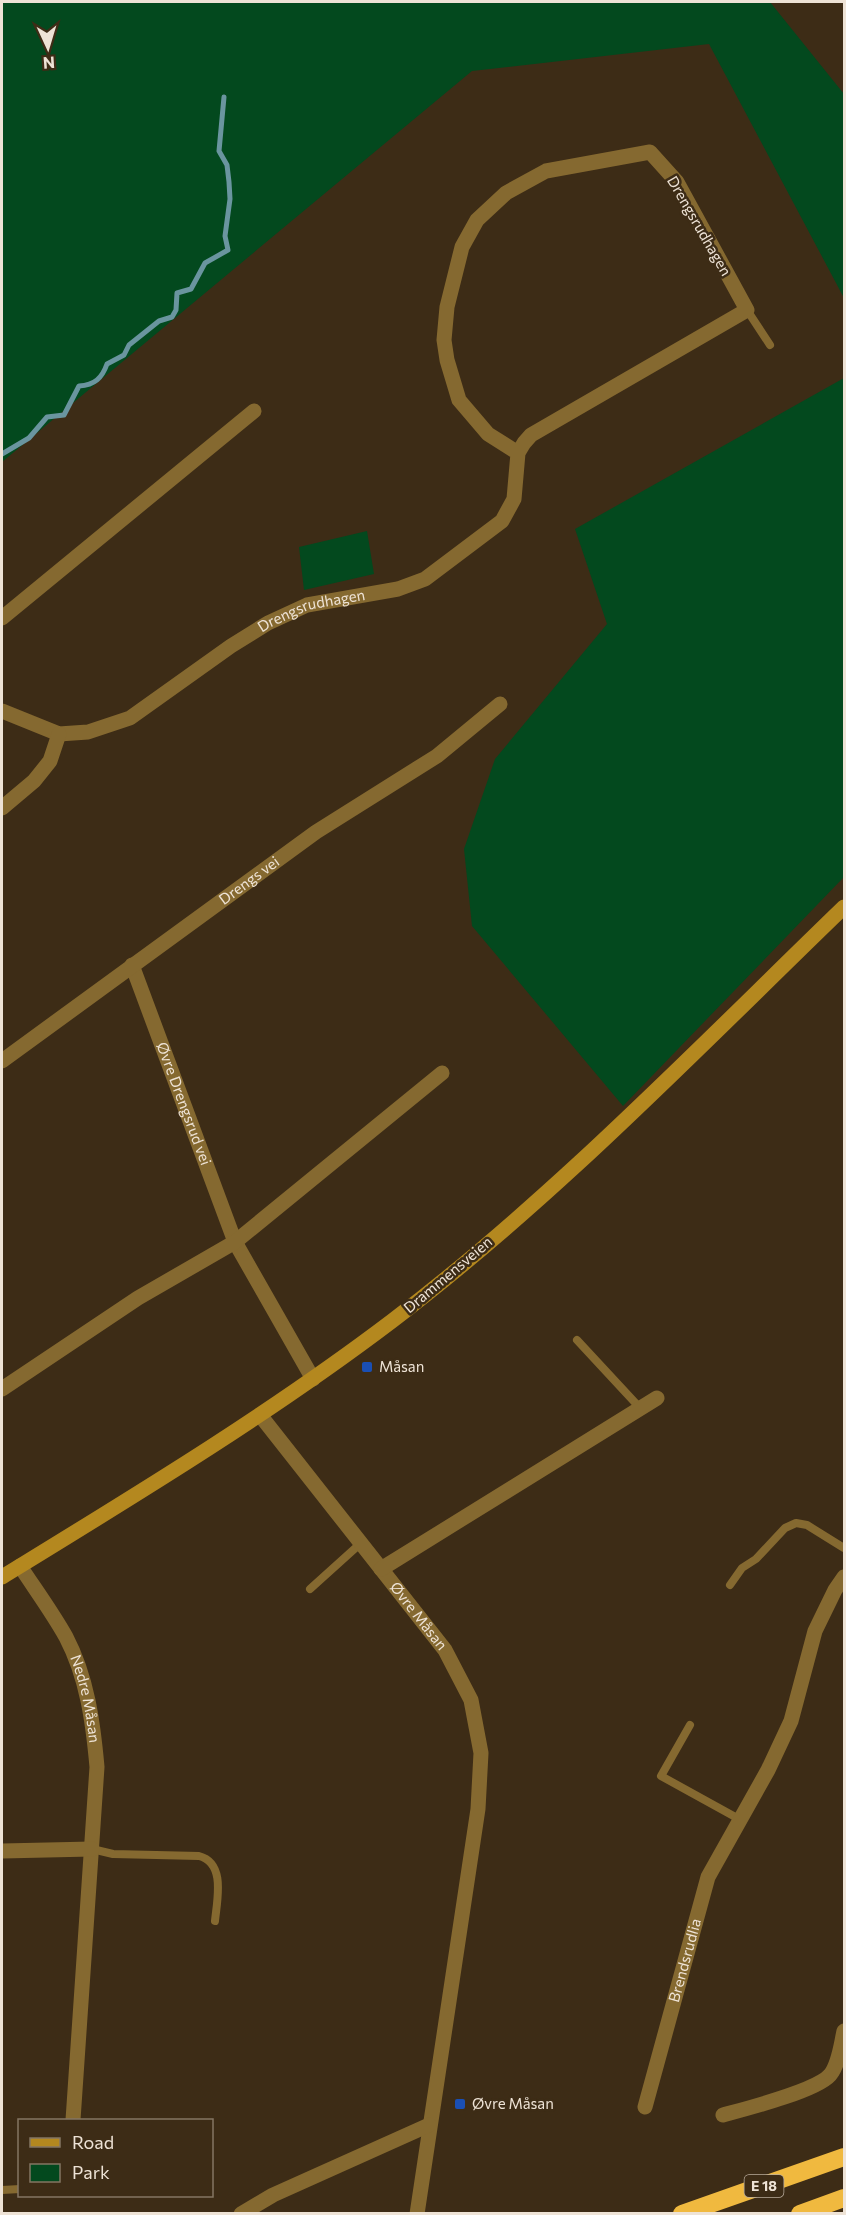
<svg xmlns="http://www.w3.org/2000/svg" width="846" height="2215" viewBox="0 0 846 2215" font-family="Commissioner,sans-serif">
	<rect width="100%" height="100%" fill="#3d2c16"/>
	<path fill="#03491e" d="M2,2H770L844,94V298L709,44L472,71L2,462Z
		M844,378V877L623,1106L472,926L464,849L495,759L607,624L575,529Z
		M367,531L374,574L304,590L299,547Z"/>
	<g fill="none" stroke-linecap="round" stroke-linejoin="round">
		<path stroke="#6a959f" stroke-width="5" d="M2,454L29,438L47,417L64,415L79,386C95,385 102,378 107,364L124,355L129,345L159,321L172,317L176,310L177,293L191,289L205,263L228,250L225,236L230,199L229,182L227,165L219,151L224,97"/>
		<path stroke="#856930" stroke-width="8" d="M747,310L770,345
			M577,1340L641,1409
			M730,1585L742,1568L756,1559L785,1528L796,1523L807,1525L844,1548
			M310,1589L361,1543
			M690,1725L661,1776L739,1819
			M92,1849L113,1854L199,1856C226,1863 217,1900 215,1921
			M2,2190L20,2189"/>
		<g stroke="#856930" stroke-width="15">
			<path d="M2,618L254,411"/>
			<path id="s1" d="M2,711L59,734L88,732L130,718L231,646L268,623L307,605L398,589L425,579L502,521L514,499L518,453L524,443L531,435L747,310L677,182L650,152L546,171L506,193L477,220L462,247L447,307L444,340L447,360L459,400L488,434L518,453"/>
			<path d="M2,808L34,781L50,761L59,734"/>
			<path id="s2" d="M132,965L235,1242L313,1379"/>
			<path id="s3" d="M2,1061L316,832L437,756L500,704"/>
			<path d="M2,1389L138,1298L235,1242L442,1073"/>
			<path id="s4" d="M260,1415L445,1650L471,1700L481,1753L478,1809L417,2214"/>
			<path id="s5" d="M20,1566C35,1589 52,1612 66,1637C87,1677 93,1722 97,1767L73,2120"/>
			<path d="M381,1569L657,1398"/>
			<path d="M2,1851L92,1849"/>
			<path id="s6" d="M645,2107L708,1877L768,1770L791,1721L815,1631L835,1590L844,1577"/>
			<path d="M723,2115C745,2109 816,2091 830,2075C839,2064 841,2044 844,2031"/>
			<path d="M241,2214L273,2195L429,2125"/>
		</g>
		<path stroke="#b4881f" stroke-width="15" d="M2,1577C134,1496 268,1415 392,1321C554,1198 697,1049 844,907"/>
		<path stroke="#f0b93f" stroke-width="18" d="M682,2214L844,2157
			M800,2214L844,2198"/>
	</g>
	<g fill="#1a4fb4" stroke="#3d2c16" stroke-width="2">
		<rect x="361" y="1361" width="12" height="12" rx="3"/>
		<rect x="454" y="2098" width="12" height="12" rx="3"/>
	</g>
	<g text-anchor="middle" stroke-width="5" stroke-linejoin="round" paint-order="stroke">
		<rect fill="#3d2c16" stroke="#b9ac9c" stroke-width="1.5" x="744.5" y="2175" width="39" height="22" rx="4.5"/>
		<g font-size="14" font-weight="bold" fill="#eee3d6">
			<text x="764" y="2191">E 18</text>
		</g>
		<g font-size="15" fill="#eee3d6" stroke="#3d2c16">
			<text transform="translate(699 226) rotate(60)" y="5">Drengsrudhagen</text>
			<text dy="5" stroke="none"><textPath href="#s1" startOffset="348">Drengsrudhagen</textPath></text>
			<text dy="5" stroke="none"><textPath href="#s3" startOffset="306">Drengs vei</textPath></text>
			<text dy="5" stroke="none"><textPath href="#s2" startOffset="148">Øvre Drengsrud vei</textPath></text>
			<text transform="translate(448 1275) rotate(-40)" y="5">Drammensveien</text>
			<text dy="5" stroke="none"><textPath href="#s4" startOffset="256">Øvre Måsan</textPath></text>
			<text dy="5" stroke="none"><textPath href="#s5" startOffset="150">Nedre Måsan</textPath></text>
			<text dy="5" stroke="none"><textPath href="#s6" startOffset="152">Brendsrudlia</textPath></text>
		</g>
		<g font-size="15" fill="#eee3d6" stroke="#3d2c16" text-anchor="start">
			<text x="379" y="1372">Måsan</text>
			<text x="472" y="2109">Øvre Måsan</text>
		</g>
	</g>
	<rect width="846" height="2215" fill="none" stroke="#eee3d6" stroke-width="6"/>
	<rect x="18" y="2119" width="195" height="78" fill="#3d2c16" stroke="#847563" stroke-width="1.5"/>
	<rect x="30" y="2138" width="30" height="9" fill="#b4881f" stroke="#847563" stroke-width="1.5"/>
	<text x="72" y="2149" font-size="18" fill="#eee3d6">Road</text>
	<rect x="30" y="2164" width="30" height="18" fill="#03491e" stroke="#847563" stroke-width="1.5"/>
	<text x="72" y="2179" font-size="18" fill="#eee3d6">Park</text>
	<g transform="translate(48 48) rotate(176)" stroke="#3d2c16" stroke-width="4.5" paint-order="stroke">
	<path d="M0-4.5L10 22L0 15L-10 22Z" fill="#eee3d6"/>
	<text y="-9" font-size="16" font-weight="bold" text-anchor="middle" fill="#eee3d6">N</text>
	</g>
</svg>
